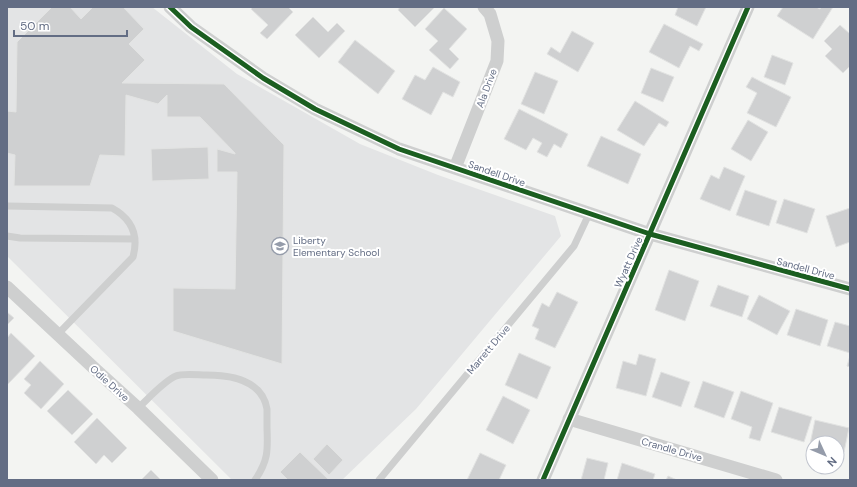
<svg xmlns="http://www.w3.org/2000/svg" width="857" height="487" viewBox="0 0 857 487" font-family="'DM Sans',sans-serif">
	<rect width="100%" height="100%" fill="#f3f4f2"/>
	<path fill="#e3e4e5" d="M7,7H152L237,74L360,144L438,175L555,216L561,236L416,409L342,480H232L7,256Z"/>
	<path fill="#cfd0d1" stroke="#e2e3e2" d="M52,7H70L81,19L93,7H123L144,29L129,44L145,60L122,83L224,84L284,145L282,364L173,331V288L235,289L237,172H217V149L235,154V153L200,117H167V95L158,104L126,95L125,156L100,155L90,186H14L15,155L7,153V111L16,112L17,42Z
		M253,7H288L293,12L267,39L260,33L268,25L251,9Z
		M400,7H435L415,27L398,10Z
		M678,7H706L697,26L675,15Z
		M783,7H816L820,9L821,7H833L813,39L777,16Z
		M444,8L467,29L449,49L459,59L450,69L429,50L438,41L425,29Z
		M313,17L328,32L337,23L345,31L319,58L295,35Z
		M664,24L703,44L699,51L690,46L679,68L649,52Z
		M840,25L850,34V66L843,73L825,56L832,49L824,41Z
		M572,31L594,43L578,72L547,54L551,47L560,53Z
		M355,40L395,71L378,94L338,62Z
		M772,55L793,63L785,85L764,77Z
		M433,67L460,82L453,97L443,92L431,115L402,99L415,75L425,80Z
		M651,68L674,77L663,102L641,93Z
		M535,72L558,81L544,114L521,104Z
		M752,77L791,97L776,127L747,113L757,93L746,87Z
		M635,101L669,122L666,127L659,123L644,146L617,130Z
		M519,109L568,134L561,148L554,144L547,157L537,152L542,143L533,138L526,150L504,139Z
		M748,120L768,132L751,161L731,149Z
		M601,136L641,154L628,184L587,166Z
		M208,147L209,179L152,181L151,149Z
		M724,167L745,176L730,211L700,199L711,175L719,179Z
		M745,190L777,201L769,226L736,215Z
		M784,199L815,209L807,233L776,223Z
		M850,208V242L836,247L826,216Z
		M669,270L699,281L685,321L655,310Z
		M718,285L749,296L742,317L710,306Z
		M557,292L578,302L555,348L535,339L539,329L532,326L542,303L549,307Z
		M759,295L790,311L777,335L747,319Z
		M796,309L828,320L820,346L787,335Z
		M7,312L14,318L7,325Z
		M835,322L850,326V353L827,346Z
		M11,333L35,356L7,385V338Z
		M519,353L551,367L537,399L505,385Z
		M639,354L656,359L646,396L616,388L623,361L636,365Z
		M850,356V367L847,366Z
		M40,361L64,384L41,409L24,393L31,385L24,379Z
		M661,372L690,382L681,407L652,397Z
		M703,381L734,392L724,418L694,407Z
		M68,390L93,414L72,435L47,411Z
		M741,391L773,403L760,441L749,438L752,427L731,419Z
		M503,396L530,410L513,444L486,430Z
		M779,407L812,417L804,442L771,432Z
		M97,418L127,448L112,463L104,455L96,464L74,442Z
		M815,420L849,428L844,452L837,450V443H813V445L810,444Z
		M327,444L343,460L329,475L313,459Z
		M300,452L329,480H288L280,472Z
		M480,453L506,465L499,480H467Z
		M587,458L608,463L604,480H581Z
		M622,463L655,474L653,480H617Z
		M151,470L161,480H141Z
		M668,476L677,480H666Z"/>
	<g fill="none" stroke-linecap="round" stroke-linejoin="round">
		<path stroke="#cecfcf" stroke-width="7" d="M7,206L112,208C132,219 139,235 133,257L58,334
			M7,236L20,238L135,239
			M138,408C147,400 165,380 176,376C182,373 199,375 206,375C231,375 262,380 267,409C267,415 267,422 267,428C268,451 268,461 255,480
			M379,480L574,246L589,214"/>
		<path stroke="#cecfcf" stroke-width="13" d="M170,7L191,27L263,78L315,109L399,149L650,234L850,289
			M455,168L497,61L498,41L490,14L484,7
			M7,287L96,370L138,408L212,480
			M569,419L776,480
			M543,480L748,7"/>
		<g stroke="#fff" stroke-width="8">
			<path id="cycleway" d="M170,7L191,27L263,78L315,109L399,149L650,234L850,289
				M543,480L748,7"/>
		</g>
		<use href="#cycleway" stroke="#1b5e20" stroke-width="5"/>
	</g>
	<defs>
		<g id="school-ring" transform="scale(0.9)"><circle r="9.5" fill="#fff" stroke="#959caa" stroke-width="1.5"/><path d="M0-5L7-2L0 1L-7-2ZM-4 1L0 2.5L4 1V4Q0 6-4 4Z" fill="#959caa"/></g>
	</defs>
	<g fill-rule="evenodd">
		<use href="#school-ring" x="280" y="246"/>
	</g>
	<g text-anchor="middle" stroke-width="4" stroke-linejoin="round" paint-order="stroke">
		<g font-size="10" fill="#636d84" stroke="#fff">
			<text transform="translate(486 88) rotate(-69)" y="4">Ala Drive</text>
			<text transform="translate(497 173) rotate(19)" y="4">Sandell Drive</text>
			<text transform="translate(628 262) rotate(-66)" y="4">Wyatt Drive</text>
			<text transform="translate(806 268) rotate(15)" y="4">Sandell Drive</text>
			<text transform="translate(488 349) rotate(-50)" y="4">Marrett Drive</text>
			<text transform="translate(110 383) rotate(42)" y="4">Odie Drive</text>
			<text transform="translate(672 449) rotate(16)" y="4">Crandle Drive</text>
		</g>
		<g font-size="10" fill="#636d84" stroke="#fff" text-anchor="start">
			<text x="293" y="244">Liberty<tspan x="293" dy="12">Elementary School</tspan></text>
		</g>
	</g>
	<rect width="857" height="487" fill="none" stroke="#636d84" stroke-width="16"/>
	<g transform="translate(825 455) rotate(134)"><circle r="19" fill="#ffffff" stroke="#c1c5ce"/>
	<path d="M0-3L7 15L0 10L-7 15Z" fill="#959caa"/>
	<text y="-6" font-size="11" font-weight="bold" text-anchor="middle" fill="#636d84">N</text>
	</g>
	<path d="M14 30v6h113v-6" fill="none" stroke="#636d84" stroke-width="2"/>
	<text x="20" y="30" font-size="12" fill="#636d84" stroke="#ffffff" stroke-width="3" paint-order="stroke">50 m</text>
</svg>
